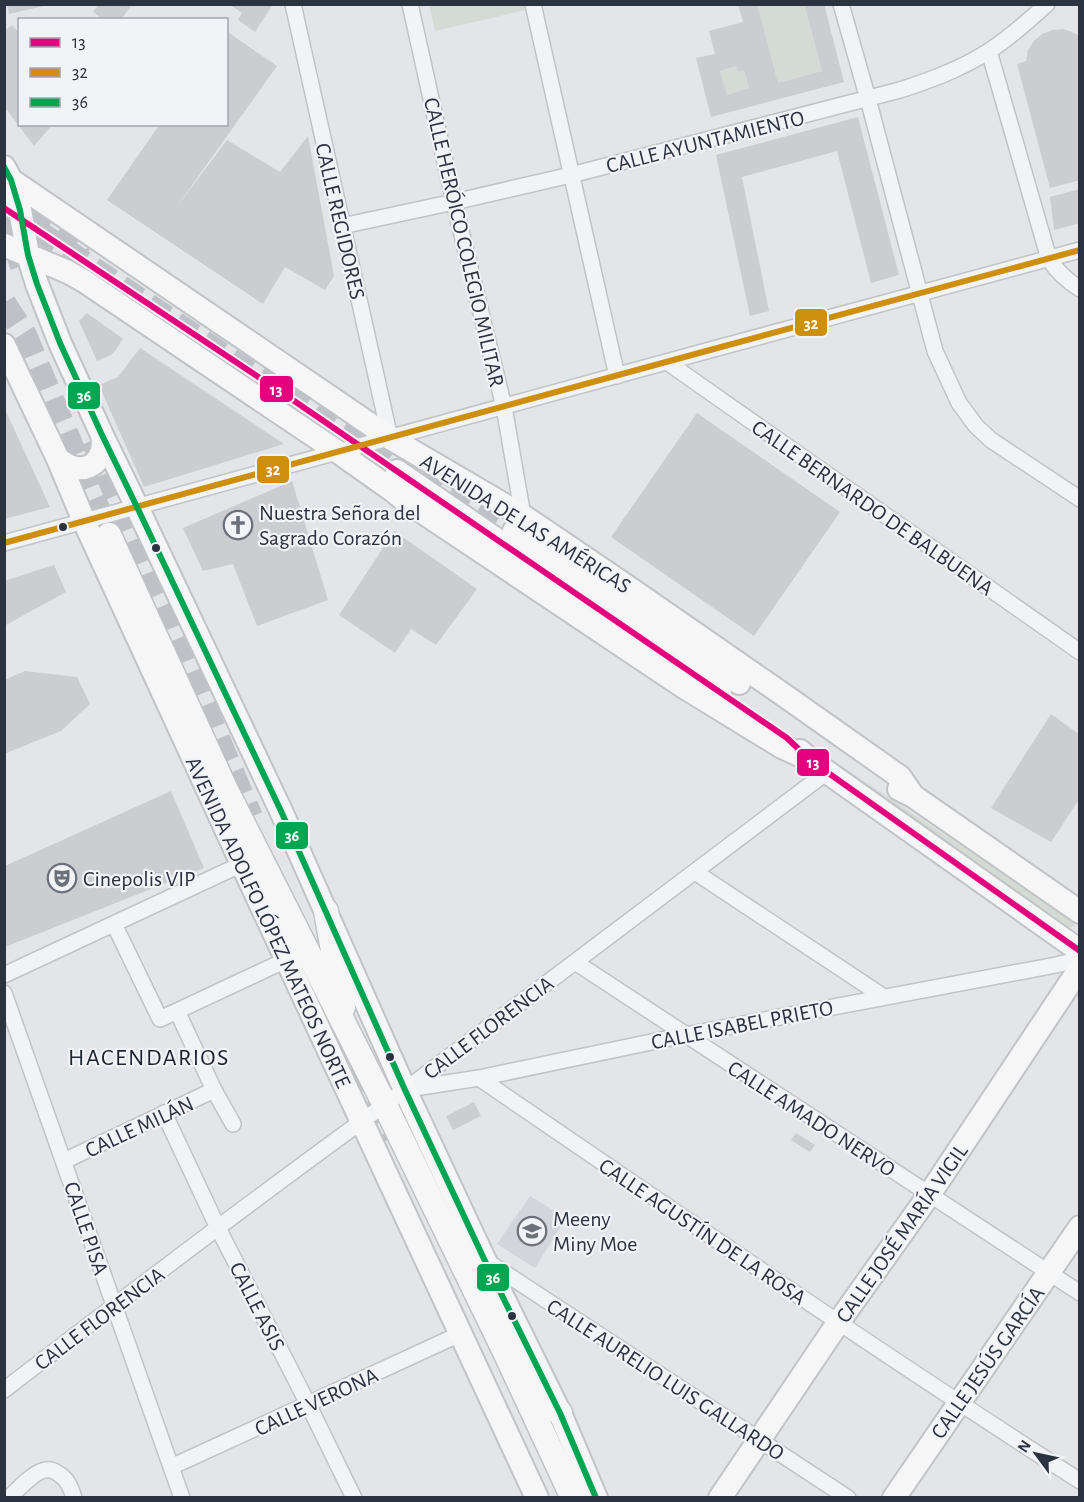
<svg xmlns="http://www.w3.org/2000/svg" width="1084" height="1502" viewBox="0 0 1084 1502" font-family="'Alegreya Sans',sans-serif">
	<rect width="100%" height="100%" fill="#e3e5e8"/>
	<path fill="#d2d5db" d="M530,1196L566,1218L535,1268L497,1244Z"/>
	<path fill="#d4dbd4" d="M529,4L530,9L435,31L429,5Z
		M757,5H804L822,71L778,83Z
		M736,66L738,72L744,70L749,88L727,95L720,71Z
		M804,741L1074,921V926L1070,928L801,746Z"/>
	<path fill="#cbcdd0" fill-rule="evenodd" d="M7,4H48V5L9,14Z
		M99,4H132L121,20H104L93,12Z
		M229,4H273L255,32L238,20L242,13Z
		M738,4H757L778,83L822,71L804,4H824L844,82L711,117L696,58L715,54L709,31L743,22ZM736,66L738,72L744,70L749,88L727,95L720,71Z
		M12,25L20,34V124H53L34,146L4,106V31Z
		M1063,29L1072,32L1080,36V180L1050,188L1017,64L1026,61L1028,50L1034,41L1042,34L1053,30Z
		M226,31L277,66L175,209L227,140L280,172L308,136L334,276L325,290L285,267L263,304L107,200L160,124H226Z
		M858,117L899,275L871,283L837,151L742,177L769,311L750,316L716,155Z
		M1080,189V223L1054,230L1050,197Z
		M87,313L123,339L115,351L111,355L97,361L79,321Z
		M140,348L284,444L144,487L99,385L118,377Z
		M4,407L50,507L4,519Z
		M697,413L840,512L754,636L611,537Z
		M292,481L328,600L257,626L233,564L203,571L183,528Z
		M394,531L477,589L436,645L411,629L395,653L339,615Z
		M54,565L66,592L4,626V581Z
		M25,671L77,677L90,704L61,731L4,754V680Z
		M1051,714L1080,735V798L1051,842L991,808Z
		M171,791L204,868L5,947V866Z
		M474,1102L481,1116L453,1130L446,1116Z
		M796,1133L815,1145L810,1152L791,1140Z"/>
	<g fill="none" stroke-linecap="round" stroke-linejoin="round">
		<path stroke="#bec1c6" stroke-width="22" stroke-dasharray="22 11" stroke-linecap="butt" d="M6,191L91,247
			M11,213L287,396L397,471
			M426,469L514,531"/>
		<path stroke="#bec1c6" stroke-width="24" stroke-dasharray="24 12" stroke-linecap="butt" d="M4,211L22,266
			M4,303L25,335L109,535
			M93,440L251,817
			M355,1068L386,1141"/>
		<g stroke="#c1c3c6" stroke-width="18">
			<path id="street" d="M293,4L390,438
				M410,4L454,202L504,407L523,516
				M533,4L617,376
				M841,4L868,99L935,351L959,403L976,426L991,440L1080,499
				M989,51L1049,259C1057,272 1066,280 1080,289
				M342,226L454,202L571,175L900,90C931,80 961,69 989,51C1010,38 1028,21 1047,4
				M667,362L1080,652
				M4,543L710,350L1080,250
				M695,872L884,997
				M114,924L160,1019L286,960
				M575,962L1080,1293
				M4,975L242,864
				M4,993L182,1498
				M177,1011L214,1090L233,1124
				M479,1078C678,1214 877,1351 1080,1481
				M408,1089L479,1078L685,1035L1056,965L1080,959
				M164,1113L218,1228L308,1404L354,1498
				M64,1161L214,1090
				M488,1262L848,1498
				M4,1390C137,1288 270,1187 405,1090L827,772
				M171,1467L460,1334
				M9,1498C17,1490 36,1470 46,1470C51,1469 56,1472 59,1474C68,1480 71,1488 74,1498"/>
		</g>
		<g stroke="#c1c3c6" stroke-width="26">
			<path id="secondary" d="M4,167L11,180L20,210L28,255L37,284L60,343L102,435L137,507L281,811L405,1090L485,1261L560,1413L596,1498
				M11,180L390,438L523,516L625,585L788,698L900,777L913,796
				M4,245L68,272L84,281L338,452L392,490L403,499L684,687L782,747L810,760
				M4,345L58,459L84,521L242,864L537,1498
				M58,459C64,463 69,467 76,468C96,471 106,452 102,435
				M397,471L720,693
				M514,531L739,683
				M800,751L810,760L1080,951
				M899,789L913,796L1080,912
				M720,1498L838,1323L929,1195L1080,968
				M894,1498L1080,1227"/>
		</g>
		<g stroke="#c0c2c5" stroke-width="27">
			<path id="primary" d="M109,535L225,788L385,1105L505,1352L573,1498
				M326,911L343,1007
				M523,1373L560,1413"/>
		</g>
		<use href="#street" stroke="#f2f3f5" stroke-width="15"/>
		<use href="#secondary" stroke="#f6f6f7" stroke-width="22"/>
		<use href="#primary" stroke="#f6f6f7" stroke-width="24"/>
		<g stroke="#f1f3f7" stroke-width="10">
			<path id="bus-1" d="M4,208L287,396L787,738L810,760L1080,951"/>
		</g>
		<g stroke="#f1f3f7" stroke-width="10">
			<path id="bus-2" d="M4,543L710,350L1080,250"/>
		</g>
		<g stroke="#f1f3f7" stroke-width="10">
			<path id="bus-3" d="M4,167L11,180L20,210L28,255L37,284L60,343L102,435L137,507L281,811L405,1090L485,1261L560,1413L596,1498"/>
		</g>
		<use href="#bus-1" stroke="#e5007d" stroke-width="6"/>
		<use href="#bus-2" stroke="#ce8f0d" stroke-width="6"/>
		<use href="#bus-3" stroke="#00a651" stroke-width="6"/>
	</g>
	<defs>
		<g id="church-ring" transform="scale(1.5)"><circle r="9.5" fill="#f1f3f7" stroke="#6b717b" stroke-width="1.5"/><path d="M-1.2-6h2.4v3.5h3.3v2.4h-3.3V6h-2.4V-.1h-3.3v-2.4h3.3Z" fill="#6b717b"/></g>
		<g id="theatre-ring" transform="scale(1.5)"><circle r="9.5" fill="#f1f3f7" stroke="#6b717b" stroke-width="1.5"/><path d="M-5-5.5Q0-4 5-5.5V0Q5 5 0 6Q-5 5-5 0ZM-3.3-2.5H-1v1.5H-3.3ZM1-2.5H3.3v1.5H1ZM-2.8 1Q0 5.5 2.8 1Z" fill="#6b717b"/></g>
		<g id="school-ring" transform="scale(1.5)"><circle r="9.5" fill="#f1f3f7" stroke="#6b717b" stroke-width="1.5"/><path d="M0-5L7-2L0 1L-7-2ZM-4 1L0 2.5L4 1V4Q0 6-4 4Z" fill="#6b717b"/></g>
	</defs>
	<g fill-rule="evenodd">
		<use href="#church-ring" x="238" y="525"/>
		<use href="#theatre-ring" x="62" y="878"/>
		<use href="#school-ring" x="532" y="1231"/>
	</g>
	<g fill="#2b3240" stroke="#f1f3f7" stroke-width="2">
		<circle cx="63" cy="527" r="5"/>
		<circle cx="156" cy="548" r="5"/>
		<circle cx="390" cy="1057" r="5"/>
		<circle cx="512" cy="1316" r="5"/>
	</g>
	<g text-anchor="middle" stroke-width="4.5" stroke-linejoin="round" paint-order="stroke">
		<g font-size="22" fill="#2b3240" stroke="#f1f3f7">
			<text transform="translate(705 141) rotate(-14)" y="8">CALLE AYUNTAMIENTO</text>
			<text transform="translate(341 221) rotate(77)" y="8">CALLE REGIDORES</text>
			<text transform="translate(465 242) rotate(77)" y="8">CALLE HERÓICO COLEGIO MILITAR</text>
			<text transform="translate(873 507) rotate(35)" y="8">CALLE BERNARDO DE BALBUENA</text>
			<text transform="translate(526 523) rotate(32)" y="8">AVENIDA DE LAS AMÉRICAS</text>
			<text transform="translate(269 922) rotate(65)" y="8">AVENIDA ADOLFO LÓPEZ MATEOS NORTE</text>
			<text transform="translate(742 1024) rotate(-11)" y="8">CALLE ISABEL PRIETO</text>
			<text transform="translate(488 1027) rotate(-37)" y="8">CALLE FLORENCIA</text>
			<text transform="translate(812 1118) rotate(33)" y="8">CALLE AMADO NERVO</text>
			<text transform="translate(139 1126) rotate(-25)" y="8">CALLE MILÁN</text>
			<text transform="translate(87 1228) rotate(71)" y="8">CALLE PISA</text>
			<text transform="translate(703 1231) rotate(34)" y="8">CALLE AGUSTÍN DE LA ROSA</text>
			<text transform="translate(901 1233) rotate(-55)" y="8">CALLE JOSÉ MARÍA VIGIL</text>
			<text transform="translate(258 1306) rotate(63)" y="8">CALLE ASIS</text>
			<text transform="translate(99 1318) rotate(-37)" y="8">CALLE FLORENCIA</text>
			<text transform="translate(987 1362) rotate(-55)" y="8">CALLE JESÚS GARCÍA</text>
			<text transform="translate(666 1379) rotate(33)" y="8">CALLE AURELIO LUIS GALLARDO</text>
			<text transform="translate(316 1401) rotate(-25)" y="8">CALLE VERONA</text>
		</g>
		<g font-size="22" fill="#2b3240" stroke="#f1f3f7" text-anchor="start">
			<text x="259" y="520">Nuestra Señora del<tspan x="259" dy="25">Sagrado Corazón</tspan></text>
			<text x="83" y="886">Cinepolis VIP</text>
			<text x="553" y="1226">Meeny<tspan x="553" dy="25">Miny Moe</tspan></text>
		</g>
		<g font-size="24" letter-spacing="1.5" fill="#1d2431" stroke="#f1f3f7">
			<text x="149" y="1065">HACENDARIOS</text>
		</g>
	</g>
	<g stroke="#f1f3f7" stroke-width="2">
		<rect x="794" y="308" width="34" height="29" rx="6" fill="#ce8f0d"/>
		<rect x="259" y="375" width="35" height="28" rx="6" fill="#e5007d"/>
		<rect x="67" y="381" width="34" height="29" rx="6" fill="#00a651"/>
		<rect x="256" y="455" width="34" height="29" rx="6" fill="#ce8f0d"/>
		<rect x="796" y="748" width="34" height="29" rx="6" fill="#e5007d"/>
		<rect x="275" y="821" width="34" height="29" rx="6" fill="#00a651"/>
		<rect x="476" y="1263" width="34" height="29" rx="6" fill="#00a651"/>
	</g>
	<g font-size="16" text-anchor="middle" font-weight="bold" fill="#fff">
		<text x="811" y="329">32</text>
		<text x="276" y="395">13</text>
		<text x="84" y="401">36</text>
		<text x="273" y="475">32</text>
		<text x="813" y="768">13</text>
		<text x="292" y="841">36</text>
		<text x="493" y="1283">36</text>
	</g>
	<rect width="1084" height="1502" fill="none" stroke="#2b3240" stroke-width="12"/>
	<rect x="18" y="18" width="210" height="108" fill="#f1f3f7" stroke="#a2a6ae" stroke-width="1.5"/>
	<rect x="30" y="38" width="30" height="9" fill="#e5007d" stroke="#a2a6ae" stroke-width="1.5"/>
	<text x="72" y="48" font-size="18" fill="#2b3240">13</text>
	<rect x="30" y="68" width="30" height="9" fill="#ce8f0d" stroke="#a2a6ae" stroke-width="1.5"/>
	<text x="72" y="78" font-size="18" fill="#2b3240">32</text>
	<rect x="30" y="98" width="30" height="9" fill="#00a651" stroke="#a2a6ae" stroke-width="1.5"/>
	<text x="72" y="108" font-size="18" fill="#2b3240">36</text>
	<g transform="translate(1036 1454) rotate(303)" stroke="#f1f3f7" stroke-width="4.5" paint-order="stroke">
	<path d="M0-4.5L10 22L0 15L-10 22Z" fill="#2b3240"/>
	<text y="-9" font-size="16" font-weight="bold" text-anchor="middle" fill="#2b3240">N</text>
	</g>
</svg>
